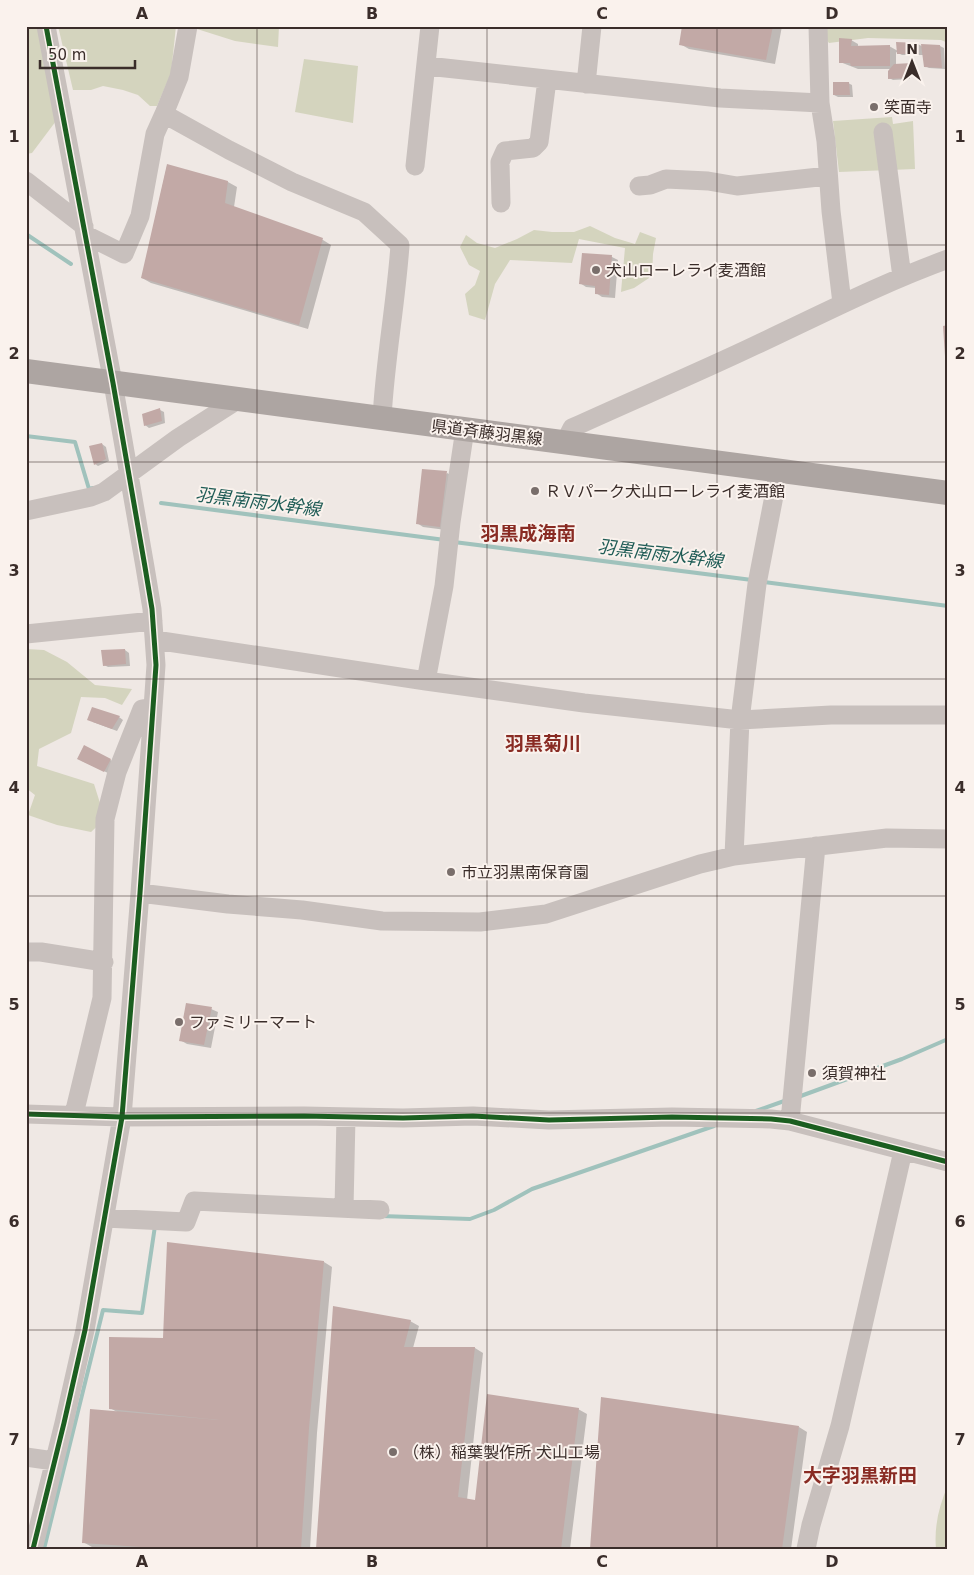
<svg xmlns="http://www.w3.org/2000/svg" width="974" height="1575" viewBox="0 0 974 1575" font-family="'DejaVu Sans','Noto Sans JP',sans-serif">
	<rect width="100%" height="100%" fill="#efe8e4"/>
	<path fill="#d4d4be" d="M26,26H38L56,121L32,153L26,154Z
		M58,26H176L171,73L157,106H150L138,95L123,90L103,86L91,90H73Z
		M197,26H279L278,47L235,41L197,29Z
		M824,26H948V43L941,40L868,38L829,43L822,34Z
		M304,59L358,66L353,123L295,112Z
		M892,117L893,124L913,121L915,169L839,172L833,121Z
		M590,226L615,238L635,244L640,232L656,238L653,254L652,276L634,288L621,292L625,248L579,239L572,263L510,260L495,284L485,320L469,315L465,294L475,285L480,271L469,265L460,247L466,235L477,243L495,248L517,239L534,230L552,232H574Z
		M26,649L44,650L67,662L95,685L132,689L122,705L105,698L81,697L71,733L39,749L37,766L94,784L105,819L91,832L57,825L28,815L35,795L26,788Z
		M948,1485V1549H936C934,1526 939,1506 948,1485Z"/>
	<path fill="#0003" d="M683,26H782L775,64L689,49L680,44Z
		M851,40L858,44V47L889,46L898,51L918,44L923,47L940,46L944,48L945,69L929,68L925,66L924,55H902L896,52V66L912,65L916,67V73H910V79L893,80L889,78L891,69H858L840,62Z
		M848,83L852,85L853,97H838L834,95Z
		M167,166L228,182L237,187L234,207L323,240L331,245L308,329L151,283L142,278Z
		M583,254L612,257L618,260L615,298L602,297L596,293V288L586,287L580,283Z
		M160,410L164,412L165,423L149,428L145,425Z
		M102,444L106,447L109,461L98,466L95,464Z
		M447,473L453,476L446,530L423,527L417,523Z
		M125,650L129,653L130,666L108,667L104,665Z
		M119,717L123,720L117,731L93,722Z
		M84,746L114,762L108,773L82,761Z
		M211,1009L218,1012L211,1048L187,1044L180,1040Z
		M324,1262L332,1267L317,1433L310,1549H120L92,1547L83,1542L117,1412L110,1408L164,1340Z
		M410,1321L419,1326L413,1348H475L483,1353L467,1500L476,1502L578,1409L587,1414L570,1549H317Z
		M799,1427L807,1432L791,1549H591Z"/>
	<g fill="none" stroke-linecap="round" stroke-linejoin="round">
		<path stroke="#a0c2bc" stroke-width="4" d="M26,234L71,264
			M26,436L75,442L89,489L93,488
			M161,503L445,540
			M454,542L752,580
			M764,582L948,606
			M798,1097L902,1059L948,1039
			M756,1111L787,1100
			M381,1216L470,1219L494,1210L532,1189L714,1126
			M44,1549L103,1310L142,1313L155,1226"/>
	</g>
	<path fill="#c2a9a6" d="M682,26H773L766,60L679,45Z
		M839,38L852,39L851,46L890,45V66H851L850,63H839Z
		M896,42L918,43L919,54H897Z
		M921,44L940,45L942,68L924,67Z
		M912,63V71H906V78L888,79V71L894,64Z
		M833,82H849L850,95H833Z
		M167,164L228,181L225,203L323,238L299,325L141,278Z
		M582,253L612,255L609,295L595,294V286L579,284Z
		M948,325V371H946L943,326Z
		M160,408L162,421L144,426L142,414Z
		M102,443L106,459L94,465L89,446Z
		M422,469L447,471L440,527L416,524Z
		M125,649L126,664L103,666L101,650Z
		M92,707L120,716L112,729L87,720Z
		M84,745L111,759L104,772L77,759Z
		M186,1003L212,1007L204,1045L179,1041Z
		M167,1242L324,1261L309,1428L301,1549H171L82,1543L90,1409L219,1420L109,1409V1337L163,1338Z
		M333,1306L411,1320L404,1347H475L458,1497L475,1500L487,1394L579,1408L561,1549H316Z
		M601,1397L799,1426L782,1549H590Z"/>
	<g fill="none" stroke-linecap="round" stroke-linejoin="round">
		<path stroke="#c8c0bd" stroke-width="19" d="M188,26L179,77L164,114L229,150L292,182L364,212L400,245C396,303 385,360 382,418
			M818,26L820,103L826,141L831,211L842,303
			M427,66L720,98L820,103
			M586,84L592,26
			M883,132L902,277
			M415,166L430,26
			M26,181L84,226
			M639,186L650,185L666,179L708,181L737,186L828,176
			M501,203L500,162L505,151L533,148L539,142L547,80
			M86,235L124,254L140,216L155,134L164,114
			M565,442L572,428C633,400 695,374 756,345C820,315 882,283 948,259
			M26,511L91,497L104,492L178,438L239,399
			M26,634L153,621
			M155,640L426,681L584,703L740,720L831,715H948
			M426,681L444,586L451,522L465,429
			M734,856L740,720L757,584L779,470
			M140,893L228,904L302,910L382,921L480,922L546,914L700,864L734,856L887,838L948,839
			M26,952H41L104,962
			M26,1114L122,1117L304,1116L403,1118L473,1116L549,1120L672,1117L771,1119L790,1121L948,1162
			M74,1114L102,998L105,819L117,772L142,709L153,707
			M790,1121L816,846
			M344,1208L346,1117
			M105,1218L186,1222L194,1201L380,1210
			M26,1457L54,1461
			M33,1549L64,1423L85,1330L122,1117L140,893L156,665L152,609L145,567L113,383L46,26
			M806,1549L811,1525L840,1426L903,1151"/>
		<path stroke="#ada5a2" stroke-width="24" d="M26,371L948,493"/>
		<g stroke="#faf2ed" stroke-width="8">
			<path id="cycleway" d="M26,1114L122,1117L304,1116L403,1118L473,1116L549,1120L672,1117L771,1119L790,1121L948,1162
				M33,1549L64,1423L85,1330L122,1117L140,893L156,665L152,609L145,567L113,383L46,26"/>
		</g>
		<use href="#cycleway" stroke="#1b5e20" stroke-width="5"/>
	</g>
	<path fill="none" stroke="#3a2d2a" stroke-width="1" stroke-opacity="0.55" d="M257,26V1549M487,26V1549M717,26V1549M26,245H948M26,462H948M26,679H948M26,896H948M26,1113H948M26,1330H948"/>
	<g fill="#796e6b" stroke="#faf2ed" stroke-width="2">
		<circle cx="874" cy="107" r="5"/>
		<circle cx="596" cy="270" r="5"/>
		<circle cx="535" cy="491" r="5"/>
		<circle cx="451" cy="872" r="5"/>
		<circle cx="179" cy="1022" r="5"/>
		<circle cx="812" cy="1073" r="5"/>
		<circle cx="393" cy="1452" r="5"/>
	</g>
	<g text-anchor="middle" stroke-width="4" stroke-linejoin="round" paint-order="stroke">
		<g font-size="16" fill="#3a2d2a" stroke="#faf2ed" text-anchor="start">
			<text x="884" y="113">笑面寺</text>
			<text x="606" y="276">犬山ローレライ麦酒館</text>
			<text x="545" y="497">ＲＶパーク犬山ローレライ麦酒館</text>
			<text x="461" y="878">市立羽黒南保育園</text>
			<text x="189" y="1028">ファミリーマート</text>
			<text x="822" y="1079">須賀神社</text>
			<text x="403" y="1458">（株）稲葉製作所 犬山工場</text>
		</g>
		<g font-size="16" fill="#3a2d2a" stroke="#faf2ed">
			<text transform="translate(487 432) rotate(7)" y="6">県道斉藤羽黒線</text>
		</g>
		<g font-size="18" font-style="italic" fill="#1f5c56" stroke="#faf2ed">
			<text transform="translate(258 502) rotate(7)" y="6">羽黒南雨水幹線</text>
			<text transform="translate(660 554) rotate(7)" y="6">羽黒南雨水幹線</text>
		</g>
		<g font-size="19" font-weight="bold" fill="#892b23" stroke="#faf2ed">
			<text x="528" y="540">羽黒成海南</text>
			<text x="543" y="750">羽黒菊川</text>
			<text x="860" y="1482">大字羽黒新田</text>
		</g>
	</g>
	<rect width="974" height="1575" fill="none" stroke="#faf2ed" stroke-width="55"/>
	<g transform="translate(912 62)" stroke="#faf2ed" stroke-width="4" paint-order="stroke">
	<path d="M0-4L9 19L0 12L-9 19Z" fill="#3a2d2a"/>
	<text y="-8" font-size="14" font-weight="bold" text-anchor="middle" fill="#3a2d2a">N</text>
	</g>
	<path d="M40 60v8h95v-8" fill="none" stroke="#3a2d2a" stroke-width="2.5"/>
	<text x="48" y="60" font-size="15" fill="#3a2d2a" stroke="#faf2ed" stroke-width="4" paint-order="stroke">50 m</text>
	<rect x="28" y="28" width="918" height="1520" fill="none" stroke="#3a2d2a" stroke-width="2"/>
	<g font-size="16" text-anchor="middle" font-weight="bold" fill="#3a2d2a">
		<text x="142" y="19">A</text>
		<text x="372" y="19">B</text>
		<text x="602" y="19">C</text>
		<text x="832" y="19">D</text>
		<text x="14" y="142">1</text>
		<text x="960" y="142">1</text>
		<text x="14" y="359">2</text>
		<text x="960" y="359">2</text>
		<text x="14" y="576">3</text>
		<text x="960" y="576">3</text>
		<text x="14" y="793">4</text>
		<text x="960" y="793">4</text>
		<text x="14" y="1010">5</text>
		<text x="960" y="1010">5</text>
		<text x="14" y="1227">6</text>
		<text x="960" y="1227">6</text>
		<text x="14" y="1445">7</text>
		<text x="960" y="1445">7</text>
		<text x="142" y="1567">A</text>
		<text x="372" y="1567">B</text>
		<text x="602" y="1567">C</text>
		<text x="832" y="1567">D</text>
	</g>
</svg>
